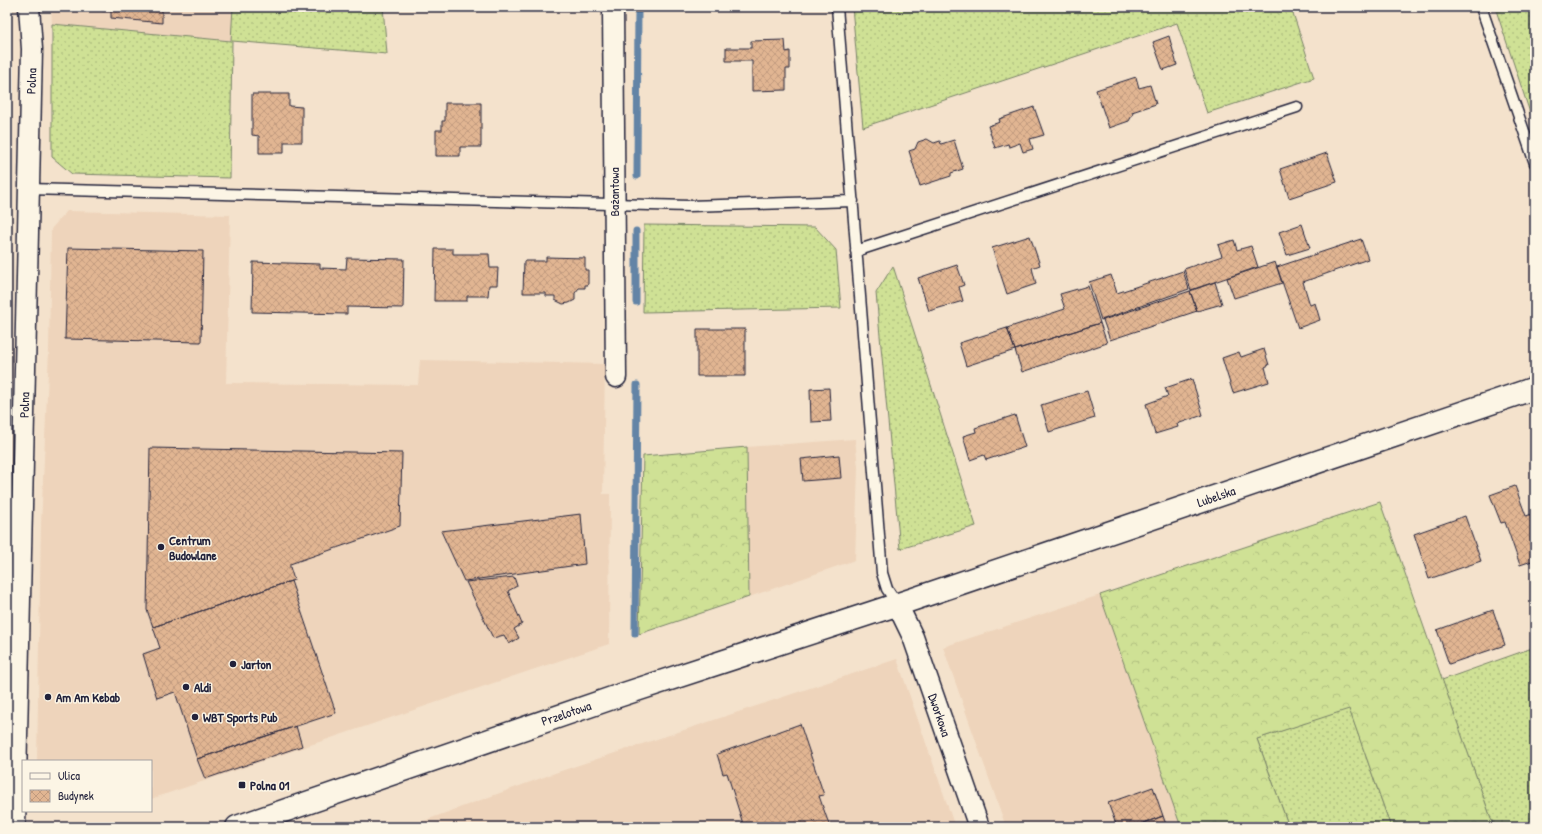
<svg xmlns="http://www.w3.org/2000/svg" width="1542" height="834" viewBox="0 0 1542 834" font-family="'Patrick Hand',sans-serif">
	<defs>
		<pattern id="grass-dots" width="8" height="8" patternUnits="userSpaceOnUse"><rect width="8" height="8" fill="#cfe195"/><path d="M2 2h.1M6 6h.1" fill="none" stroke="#b1c181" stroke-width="1.8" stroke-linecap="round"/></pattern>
		<pattern id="forest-crowns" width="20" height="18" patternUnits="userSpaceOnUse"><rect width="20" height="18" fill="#cfe195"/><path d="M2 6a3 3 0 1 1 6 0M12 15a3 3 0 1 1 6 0" fill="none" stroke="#b1c181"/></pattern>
		<pattern id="building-cross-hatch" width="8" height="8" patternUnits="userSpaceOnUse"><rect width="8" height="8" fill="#e1b592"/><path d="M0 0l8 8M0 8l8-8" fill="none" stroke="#c19b7f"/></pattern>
	</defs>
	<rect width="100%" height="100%" fill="#f4e2cc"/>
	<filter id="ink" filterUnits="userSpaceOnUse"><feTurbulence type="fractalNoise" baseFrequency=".025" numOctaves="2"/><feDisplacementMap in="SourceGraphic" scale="8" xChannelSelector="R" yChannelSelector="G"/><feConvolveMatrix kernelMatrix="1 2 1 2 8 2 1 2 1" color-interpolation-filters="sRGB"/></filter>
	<g filter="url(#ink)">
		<path fill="#eed4bb" d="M51,7H233L232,41L52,24Z
			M67,211L230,215L226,383L418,385L420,360L605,364L603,494H610L609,644L151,799V761H37L41,525L49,351L51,229Z
			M855,439L858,467L855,560L749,597L747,447Z
			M1100,595L1181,827H1006L943,647Z
			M897,659L955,827H407L555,773Z"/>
		<path fill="url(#grass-dots)" stroke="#788268" d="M233,7H383L387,54L232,41L230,178L72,174L52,157V24L231,41Z
			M852,7H1291L1314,78L1207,113L1177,23L863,127Z
			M1495,7H1535V128Z
			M644,225L815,227L836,250L841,308L643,312Z
			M893,266L976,526L900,549L876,293Z
			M1535,647V827H1494L1442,680Z
			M1349,708L1391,827H1289L1257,739Z"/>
		<path fill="url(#forest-crowns)" stroke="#788268" d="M747,447L749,597L639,634L643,456Z
			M1380,502L1494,827H1391L1349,709L1257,739L1289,827H1181L1100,595Z"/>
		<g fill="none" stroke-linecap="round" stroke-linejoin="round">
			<path stroke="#6384a6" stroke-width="7" d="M637,176L638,7
				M636,231V302
				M635,634L637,385"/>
		</g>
		<path fill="url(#building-cross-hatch)" stroke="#22223b" d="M102,7H162V23L111,18V11H102Z
			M678,7H788V8L678,9Z
			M1169,36L1177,65L1163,70L1153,42Z
			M785,40L786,52L790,51V69H786V90L752,91V61H726V48H751V41Z
			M1136,77L1139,88L1150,85L1156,104L1132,112L1133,114L1129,121L1109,128L1096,90Z
			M252,94H289V106L302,107V142H284V153H259V136L252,135Z
			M445,103H481V147H460V156H436V130H442V121H445Z
			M1034,107L1044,135L1030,139L1033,149L1023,152L1020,143L1009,147L1008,144L995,148L988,126L1000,122L999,119Z
			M927,139L934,143L940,141L941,144L954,140L963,169L951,173V176L920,186L909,151L915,149L918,142Z
			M1327,153L1337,182L1289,198L1280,169Z
			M1302,224L1310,248L1287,255L1279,232Z
			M1030,236L1040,265L1032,268L1036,284L1007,294L992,248Z
			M1361,239L1368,259L1303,282L1310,305L1315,303L1320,320L1298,328L1277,267Z
			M1234,240L1237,250L1251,246L1258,267L1191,290L1184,269L1222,256L1218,245Z
			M68,248L203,251L201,342L65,339Z
			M435,249H453V254H489L490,268H498L497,285H489L488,296H467V301H434Z
			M546,257L585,258V270H588V285H585V288H579L575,293V300L569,303L563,304L555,300V296H546V293H523L524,261H546Z
			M347,258L404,259L403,308L347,307V314L252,312L253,262L320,264V268L346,269Z
			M1275,262L1282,283L1234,298L1227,278Z
			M957,265L964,285L959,287L963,301L929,311L918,278Z
			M1183,271L1189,289L1101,320L1089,282L1111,275L1117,293Z
			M1215,282L1222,304L1197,311L1190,291Z
			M1088,286L1100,323L1015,350L1007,328L1065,309L1060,294Z
			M1190,291L1197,311L1110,340L1103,320Z
			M1100,323L1107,343L1022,372L1015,350Z
			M1007,328L1015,350L966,366L959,343Z
			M697,329H745V376H697Z
			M1264,349L1269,365L1265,367L1269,382L1233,393L1222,358L1239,352L1241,357Z
			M1192,379L1203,415L1177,424L1178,427L1155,434L1146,404L1168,396L1165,388Z
			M829,388L831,421L811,422L810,389Z
			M1087,391L1095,418L1049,432L1041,405Z
			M1015,415L1025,447L986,460L984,455L970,460L963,436L976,432L975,428Z
			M150,448L402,453L400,526L290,564V567L294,580L153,627L147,610Z
			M839,455L841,478L803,481L801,459Z
			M1515,486L1526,516L1535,513V560L1520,565L1505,522L1501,523L1490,495Z
			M581,514L585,564L465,581H464L441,531Z
			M1465,516L1481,561L1429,579L1414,534Z
			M514,577L517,586L508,591L522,624L514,629L519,638L509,644L504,635L493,638L466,582Z
			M291,581L336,713L197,759L175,692L157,698L149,674L143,654L160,648L153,627Z
			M1493,610L1505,645L1449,664L1437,630Z
			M800,724L824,795L819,796L830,827H744L727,773L723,774L717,754Z
			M296,726L302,746L205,779L197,759Z
			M1153,787L1163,816L1133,827H1117L1108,803Z
			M1163,816L1167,827H1133Z"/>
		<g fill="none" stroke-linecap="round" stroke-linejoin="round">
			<g stroke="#22223b" stroke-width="13">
				<path id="lane" d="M837,7L882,573L887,589L897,604
					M1481,7L1535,163
					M28,189L689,206L853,201
					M856,251L1297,107"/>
			</g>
			<g stroke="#22223b" stroke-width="23">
				<path id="street" d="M613,7L616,377
					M897,604L913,637L979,827
					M15,827L32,49L29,7"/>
			</g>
			<g stroke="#22223b" stroke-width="25">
				<path id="secondary" d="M237,827L618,696L911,600L1535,388"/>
			</g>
			<use href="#lane" stroke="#fcf5e5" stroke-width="10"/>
			<use href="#street" stroke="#fcf5e5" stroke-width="20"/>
			<use href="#secondary" stroke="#fcf5e5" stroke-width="22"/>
		</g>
	</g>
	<g fill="#22223b" stroke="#fcf5e5" stroke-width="1.5">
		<circle cx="161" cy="547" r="4"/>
		<circle cx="233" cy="664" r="4"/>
		<circle cx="186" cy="687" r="4"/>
		<circle cx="48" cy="697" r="4"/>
		<circle cx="195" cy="717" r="4"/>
		<rect x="238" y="781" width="8" height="8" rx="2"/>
	</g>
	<g text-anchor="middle" stroke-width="3" stroke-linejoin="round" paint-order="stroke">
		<g font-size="13" fill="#22223b" stroke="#fcf5e5">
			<text transform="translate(31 81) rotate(-88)" y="5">Polna</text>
			<text transform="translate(614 192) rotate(-90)" y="5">Bażantowa</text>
			<text transform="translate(24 405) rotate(-89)" y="5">Polna</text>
			<text transform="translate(1216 496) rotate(-19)" y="5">Lubelska</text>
			<text transform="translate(566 713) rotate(-19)" y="5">Przelotowa</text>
			<text transform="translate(940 715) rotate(71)" y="5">Dworkowa</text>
		</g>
		<g font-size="13" font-weight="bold" fill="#22223b" stroke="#fcf5e5" text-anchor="start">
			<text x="169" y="545">Centrum<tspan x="169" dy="15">Budowlane</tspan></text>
			<text x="241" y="669">Jarton</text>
			<text x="194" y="692">Aldi</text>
			<text x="56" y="702">Am Am Kebab</text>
			<text x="203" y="722">WBT Sports Pub</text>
			<text x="250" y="790">Polna 01</text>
		</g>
	</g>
	<rect width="1542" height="834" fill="none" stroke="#fcf5e5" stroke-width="24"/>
	<rect x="12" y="12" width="1518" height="810" fill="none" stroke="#22223b" stroke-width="1.5" filter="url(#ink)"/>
	<rect x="22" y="760" width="130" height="52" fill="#fcf5e5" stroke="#a5a1a1"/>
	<rect x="30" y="773" width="20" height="6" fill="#fcf5e5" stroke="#a5a1a1"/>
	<text x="58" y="780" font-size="12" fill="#22223b">Ulica</text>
	<rect x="30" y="790" width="20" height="12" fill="url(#building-cross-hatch)" stroke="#a5a1a1"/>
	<text x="58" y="800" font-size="12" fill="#22223b">Budynek</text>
</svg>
